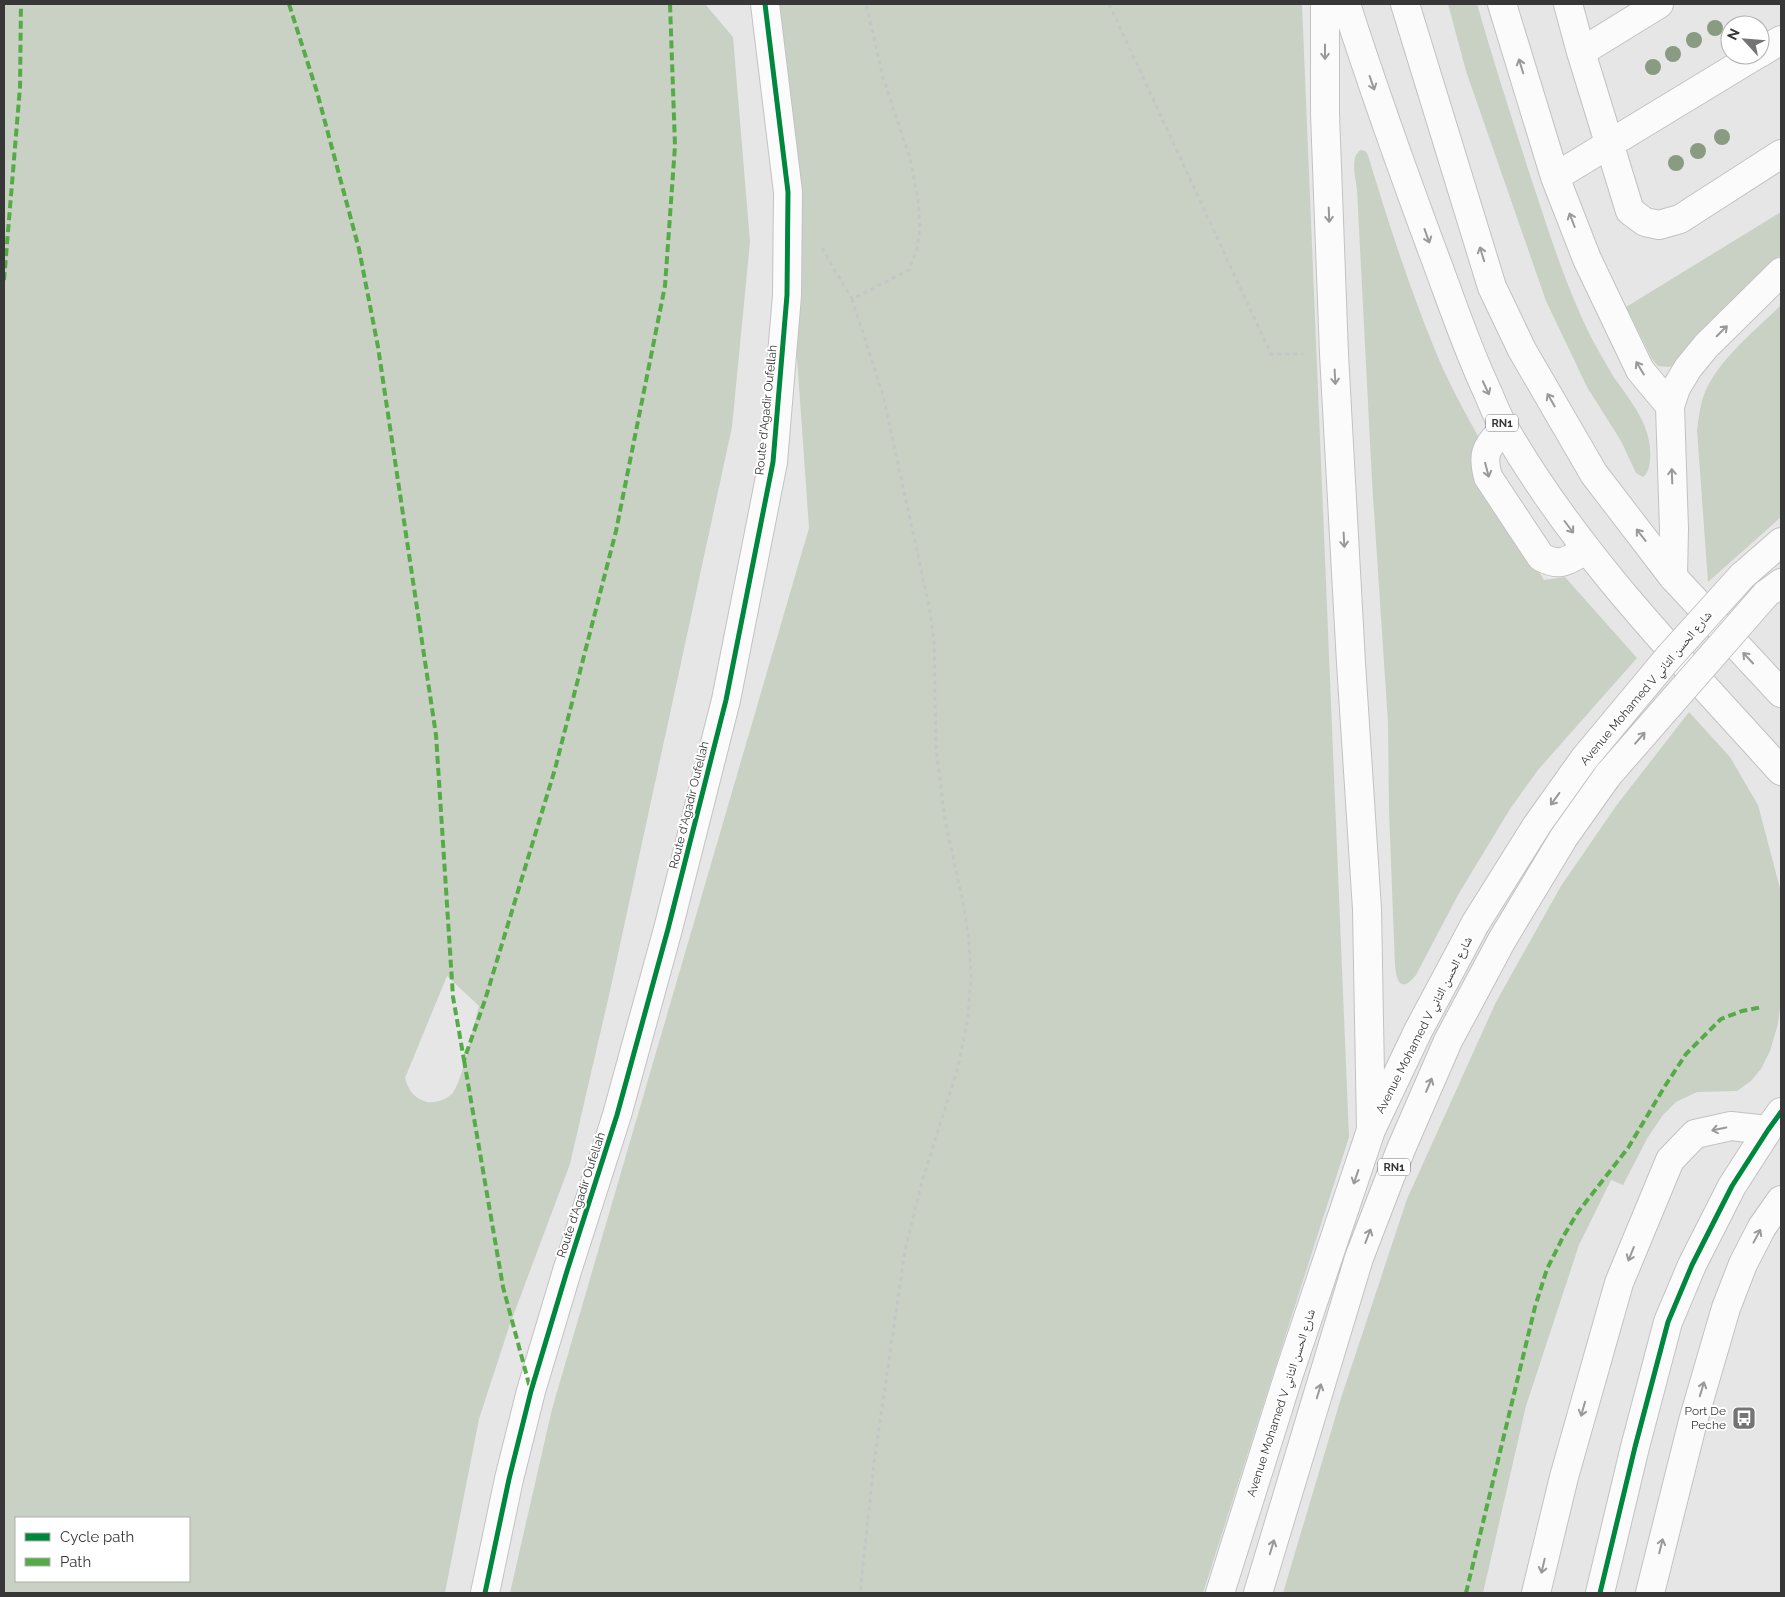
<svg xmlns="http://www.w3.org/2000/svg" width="1785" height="1597" viewBox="0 0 1785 1597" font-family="Raleway,'Noto Naskh Arabic',sans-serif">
	<rect width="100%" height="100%" fill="#e6e6e6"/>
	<path fill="#c9d1c5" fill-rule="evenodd" d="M4,4H705L733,37L750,242L732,427L610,991L570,1164L509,1327L479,1419L445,1593H4ZM447,976L479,1006C474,1023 462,1083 452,1094C445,1100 436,1103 427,1102C414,1099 408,1089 405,1078ZM189,1518V1581H16V1518Z
		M772,4H1302L1349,1137L1203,1593H510L552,1409L809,528Z
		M1448,4H1477C1494,63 1513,122 1532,181C1549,232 1565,284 1589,333C1596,347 1605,362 1613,376C1631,402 1653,426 1650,460C1649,467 1649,472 1643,477L1636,473L1621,441L1587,387L1546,301L1466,71Z
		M1361,150L1365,151L1368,155C1387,219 1408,283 1433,345C1447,381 1466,414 1484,447L1475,464L1544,580L1565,577L1637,658L1538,770L1510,809L1458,895L1416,975C1402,992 1397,984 1395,966L1389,811L1388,723L1372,481L1357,190C1356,178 1349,157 1361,150Z
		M1781,212V255L1674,365L1669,367L1658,366L1652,359L1626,307Z
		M1781,305V517L1708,582L1697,430C1699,417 1700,404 1705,392C1719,359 1756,330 1781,305Z
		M1689,712L1730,757L1758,805L1781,892V1000L1778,1024L1770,1051L1761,1069L1751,1081L1737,1091L1697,1092L1676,1102L1663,1115L1648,1137L1623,1185L1611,1180L1579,1245L1526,1406L1483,1593H1283L1341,1398L1407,1199L1496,1002L1561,886L1616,806Z"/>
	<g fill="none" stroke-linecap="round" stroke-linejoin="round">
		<g stroke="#c2c2c3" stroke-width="30">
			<path id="minor" d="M1502,4L1555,177L1587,259L1640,370L1670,406
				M1568,4L1581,52L1630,211L1645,222L1659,225L1680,219L1781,154
				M1581,52L1659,4
				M1760,53L1781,40
				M1555,177L1756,55
				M1504,427C1488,448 1481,450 1488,477L1541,557C1562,568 1567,560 1586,550
				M1673,577L1674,529L1670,406L1676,388L1688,368L1706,346L1781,272
				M485,1593L509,1479L531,1391L567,1271L617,1115L668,929L726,700L773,462L787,295L788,192L765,4
				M1536,1593L1564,1477L1619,1283L1670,1160L1695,1134L1731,1126L1768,1130
				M1600,1593L1635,1447L1668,1322L1692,1265L1732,1186L1768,1130L1781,1112
				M1650,1593L1693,1421L1726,1308L1743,1264L1762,1227L1781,1200"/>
		</g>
		<g stroke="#c2c2c3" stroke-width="30">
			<path id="highway" d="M1325,4V114L1334,354L1351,663L1367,909L1371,1130
				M1346,4C1375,94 1407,183 1440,271C1455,312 1469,353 1488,393C1493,405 1498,418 1505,429C1579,557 1683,662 1781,771
				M1405,4L1492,287L1522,350L1594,474L1673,577L1781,693
				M1742,576L1781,542
				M1766,594L1781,583
				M1220,1593L1289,1374L1371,1130L1418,1031L1475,924L1537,825L1584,759
				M1258,1593L1359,1258L1401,1149L1448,1041L1502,940L1564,837L1608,775"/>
		</g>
		<path stroke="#c6c6c6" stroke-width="3" stroke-dasharray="4 4" stroke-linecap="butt" d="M1109,4L1271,354H1303
			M822,248L852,299L909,270L917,249L920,228L918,198L910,159L883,77L866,4
			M852,299L883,395L929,606L934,639L936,748L945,820L963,903L969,939L971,976L968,1018L958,1067L922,1182L905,1250L874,1463L860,1593"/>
		<use href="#minor" stroke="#fbfbfb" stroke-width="28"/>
		<use href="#highway" stroke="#fbfbfb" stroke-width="28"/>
		<g stroke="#c2c2c3" stroke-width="30" stroke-linecap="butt">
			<path id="highway-bridge" d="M1584,759L1668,658L1742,576
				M1608,775L1766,594"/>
		</g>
		<use href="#highway-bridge" stroke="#fbfbfb" stroke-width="28"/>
		<path stroke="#55ac46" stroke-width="4" stroke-dasharray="8 4" stroke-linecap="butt" d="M289,4L317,92L359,249L378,347L436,735L453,997L464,1060L485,1000L555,769L616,531L665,286L675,146L670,4
			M4,280L20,87L21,4
			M464,1060L503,1287L530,1388
			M1466,1593L1535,1307L1547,1269L1563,1237L1578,1212L1628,1148L1665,1086L1686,1054L1721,1019L1742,1011L1762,1007"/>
		<g stroke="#fff" stroke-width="8">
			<path id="cycleway" d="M485,1593L509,1479L531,1391L567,1271L617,1115L668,929L726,700L773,462L787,295L788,192L765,4
				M1600,1593L1635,1447L1668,1322L1692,1265L1732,1186L1768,1130L1781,1112"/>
		</g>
		<use href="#cycleway" stroke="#00873e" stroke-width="5"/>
	</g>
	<g fill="#899b80">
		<circle cx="1715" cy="28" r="8"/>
		<circle cx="1694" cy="40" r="8"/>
		<circle cx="1673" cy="54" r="8"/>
		<circle cx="1653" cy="67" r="8"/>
		<circle cx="1722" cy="137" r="8"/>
		<circle cx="1698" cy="151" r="8"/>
		<circle cx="1676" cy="163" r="8"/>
	</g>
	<defs><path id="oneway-shaft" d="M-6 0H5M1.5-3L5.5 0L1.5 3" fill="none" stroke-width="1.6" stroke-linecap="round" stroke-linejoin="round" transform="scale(1.25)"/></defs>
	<g stroke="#99999a">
		<use href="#oneway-shaft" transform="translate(1325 52) rotate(90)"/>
		<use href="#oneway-shaft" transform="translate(1521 66) rotate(-107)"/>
		<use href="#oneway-shaft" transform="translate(1372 83) rotate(71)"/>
		<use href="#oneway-shaft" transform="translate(1329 215) rotate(88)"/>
		<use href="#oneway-shaft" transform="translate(1572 220) rotate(-111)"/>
		<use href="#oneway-shaft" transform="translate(1427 236) rotate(70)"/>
		<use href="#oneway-shaft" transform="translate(1482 254) rotate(-107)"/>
		<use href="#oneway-shaft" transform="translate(1722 331) rotate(-45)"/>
		<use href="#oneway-shaft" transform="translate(1640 368) rotate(-121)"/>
		<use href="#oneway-shaft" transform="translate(1335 377) rotate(87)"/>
		<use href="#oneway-shaft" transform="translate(1486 388) rotate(65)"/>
		<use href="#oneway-shaft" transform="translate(1551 400) rotate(-120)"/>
		<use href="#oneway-shaft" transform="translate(1487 470) rotate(75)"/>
		<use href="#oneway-shaft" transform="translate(1672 476) rotate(-92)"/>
		<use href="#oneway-shaft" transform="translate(1569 527) rotate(53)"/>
		<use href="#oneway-shaft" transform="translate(1641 535) rotate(-128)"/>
		<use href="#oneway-shaft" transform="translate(1344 540) rotate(87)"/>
		<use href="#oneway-shaft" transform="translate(1748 658) rotate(-133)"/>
		<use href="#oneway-shaft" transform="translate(1640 738) rotate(-49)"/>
		<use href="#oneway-shaft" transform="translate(1555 799) rotate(126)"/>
		<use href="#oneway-shaft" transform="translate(1429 1085) rotate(-67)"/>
		<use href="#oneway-shaft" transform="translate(1719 1129) rotate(168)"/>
		<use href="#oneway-shaft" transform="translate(1356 1177) rotate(109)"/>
		<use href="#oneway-shaft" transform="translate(1368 1236) rotate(-69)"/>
		<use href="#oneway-shaft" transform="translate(1757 1236) rotate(-62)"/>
		<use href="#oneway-shaft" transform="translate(1631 1254) rotate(112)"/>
		<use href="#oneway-shaft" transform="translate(1702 1389) rotate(-73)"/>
		<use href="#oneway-shaft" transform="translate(1319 1391) rotate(-73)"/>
		<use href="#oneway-shaft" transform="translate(1583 1409) rotate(106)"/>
		<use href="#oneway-shaft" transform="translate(1661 1546) rotate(-76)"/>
		<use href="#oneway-shaft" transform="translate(1272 1547) rotate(-73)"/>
		<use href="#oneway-shaft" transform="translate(1543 1566) rotate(103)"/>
	</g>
	<defs>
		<g id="bus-square" transform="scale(1.25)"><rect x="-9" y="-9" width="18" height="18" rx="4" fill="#747475" stroke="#fff"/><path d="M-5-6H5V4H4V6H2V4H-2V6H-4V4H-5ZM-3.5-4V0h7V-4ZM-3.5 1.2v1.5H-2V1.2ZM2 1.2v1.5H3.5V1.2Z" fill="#fff"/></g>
	</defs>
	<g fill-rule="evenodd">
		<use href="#bus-square" x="1744" y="1418"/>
	</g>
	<g text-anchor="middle" stroke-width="4" stroke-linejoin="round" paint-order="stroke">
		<g fill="#fff" stroke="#737374" stroke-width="1">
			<rect x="1486" y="414.5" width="32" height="17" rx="4"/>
			<rect x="1378" y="1158.5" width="32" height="17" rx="4"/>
		</g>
		<g font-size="11" font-weight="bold" fill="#373738">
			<text x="1502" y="427">RN1</text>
			<text x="1394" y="1171">RN1</text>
		</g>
		<g font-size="12" fill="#373738" stroke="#fff">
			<text transform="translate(766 410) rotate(-84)" y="4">Route d'Agadir Oufellah</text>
			<text transform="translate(1646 688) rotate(-50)" y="4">Avenue Mohamed V شارع الحسن الثاني</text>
			<text transform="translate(689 805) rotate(-76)" y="4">Route d'Agadir Oufellah</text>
			<text transform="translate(1424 1025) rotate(-63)" y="4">Avenue Mohamed V شارع الحسن الثاني</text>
			<text transform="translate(581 1195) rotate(-72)" y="4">Route d'Agadir Oufellah</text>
			<text transform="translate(1281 1403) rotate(-72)" y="4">Avenue Mohamed V شارع الحسن الثاني</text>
		</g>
		<g font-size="12" fill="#373738" stroke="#fff" text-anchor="end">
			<text x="1726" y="1415">Port De<tspan x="1726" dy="14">Peche</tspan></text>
		</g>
	</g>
	<rect width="1785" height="1597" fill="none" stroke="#373738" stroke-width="10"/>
	<rect x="15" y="1517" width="175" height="65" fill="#ffffff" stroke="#afafaf"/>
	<rect x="25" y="1533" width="25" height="8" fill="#00873e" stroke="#afafaf"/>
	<text x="60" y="1542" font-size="15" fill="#373738">Cycle path</text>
	<rect x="25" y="1558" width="25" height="8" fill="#55ac46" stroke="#afafaf"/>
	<text x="60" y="1567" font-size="15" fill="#373738">Path</text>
	<g transform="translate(1745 40) rotate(296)"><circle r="24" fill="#ffffff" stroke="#afafaf"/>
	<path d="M0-4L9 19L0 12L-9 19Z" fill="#747475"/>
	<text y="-8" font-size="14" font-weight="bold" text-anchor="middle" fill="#373738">N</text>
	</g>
</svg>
